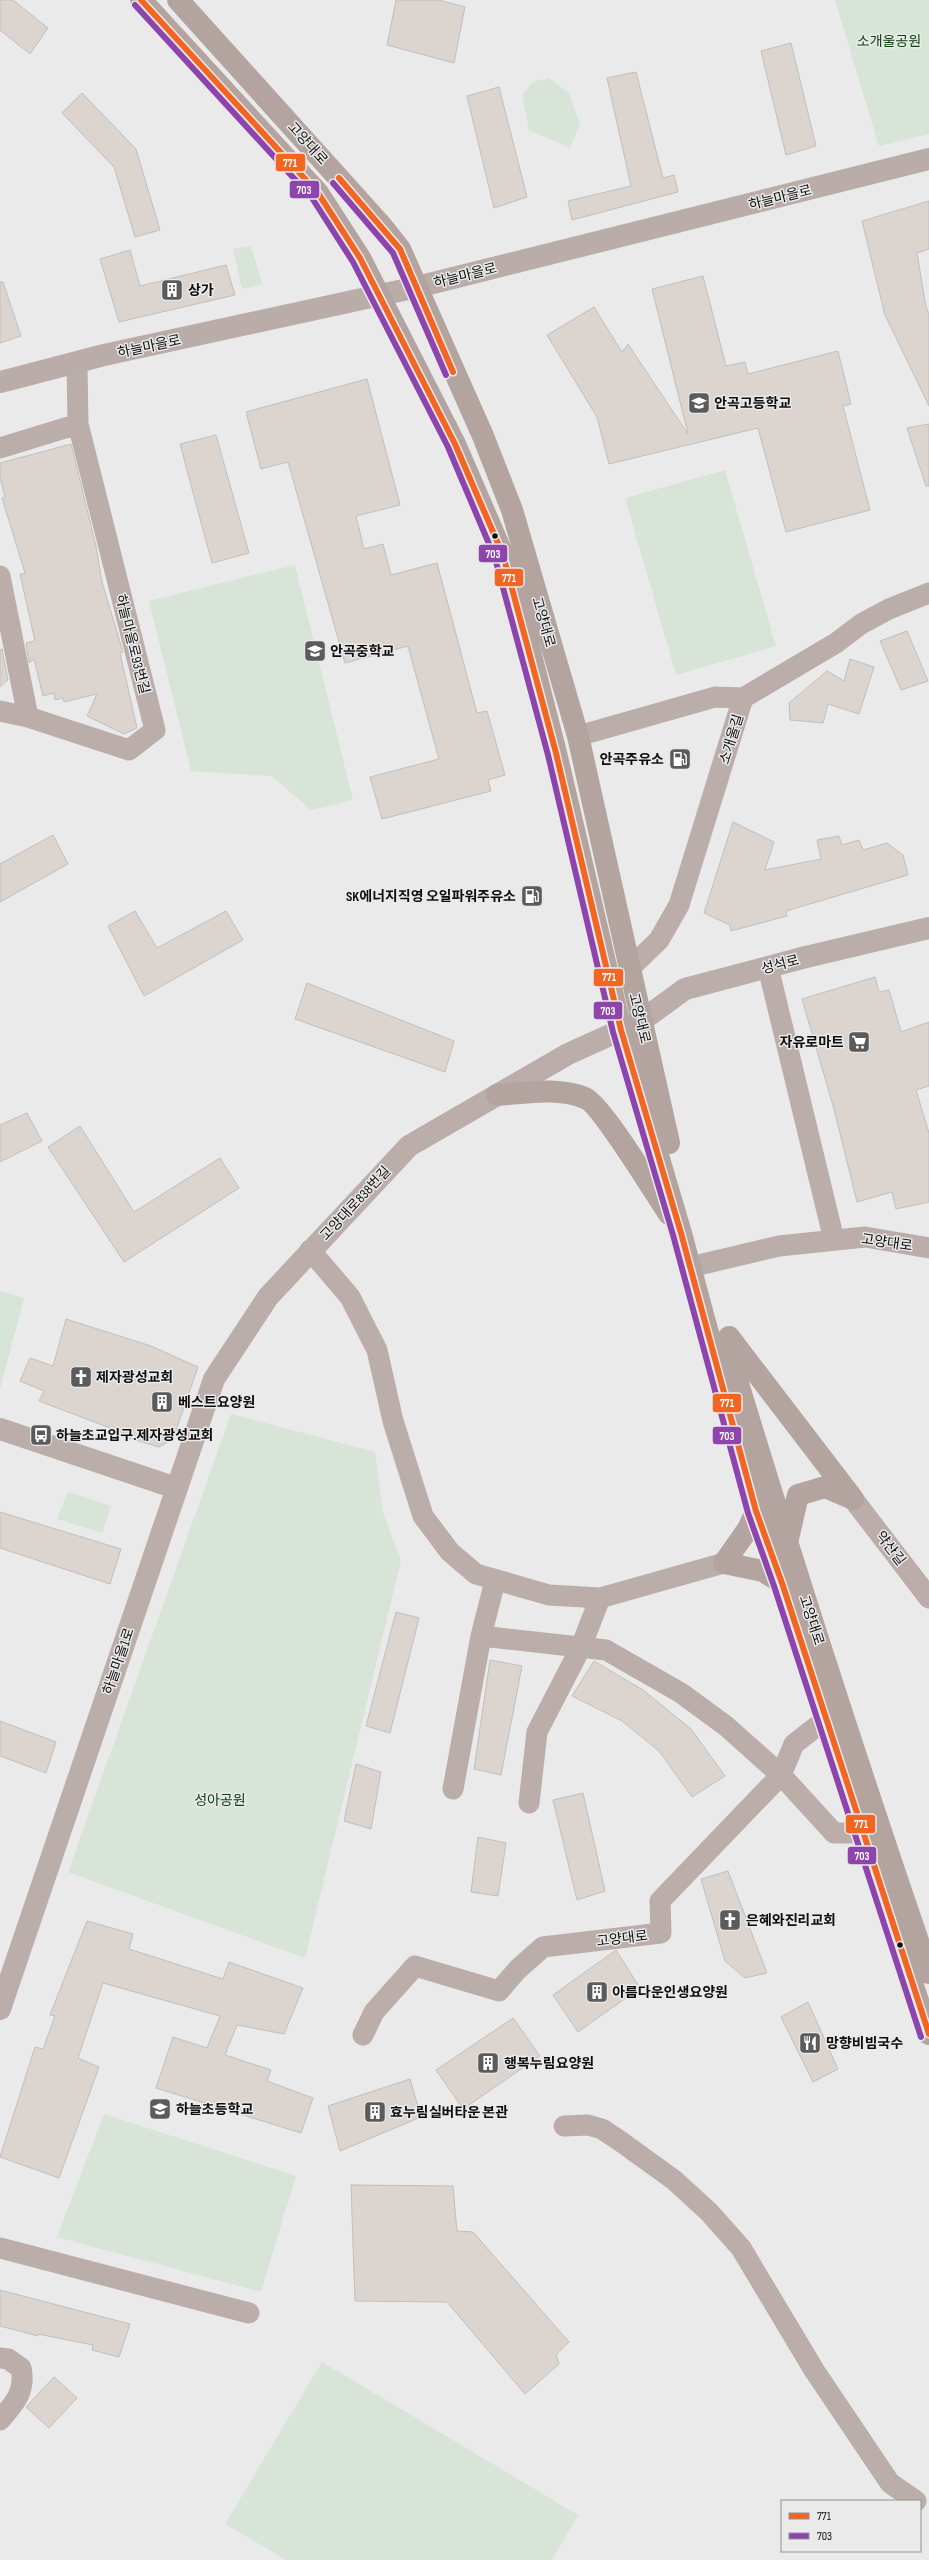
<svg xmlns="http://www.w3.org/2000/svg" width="929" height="2560" viewBox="0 0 929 2560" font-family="'Sofia Sans Condensed','Noto Sans KR',sans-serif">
	<rect width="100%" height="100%" fill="#eaeaeb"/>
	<path fill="#d7e4d7" d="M835,0H929V134L879,146Z
		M549,78L569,93L580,124L570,148L529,130L522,95L533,82Z
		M251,246L262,284L242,289L233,249Z
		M725,470L776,646L676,675L625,498Z
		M295,565L353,800L311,810L272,776L191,771L149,601Z
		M0,1291L24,1298L0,1389Z
		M231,1414L375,1452L383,1513L401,1561L305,1958L68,1872Z
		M68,1492L111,1506L102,1533L57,1519Z
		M104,2114L296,2176L261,2292L57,2237Z
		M322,2362L578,2515L552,2560H286L225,2524Z"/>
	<path fill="#dcd4ce" stroke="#bfbfc0" d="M0,0H13L48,28L30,54L0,30Z
		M396,0H439L465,7L454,63L387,45Z
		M791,43L816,146L786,155L761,51Z
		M636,72L663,178L674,175L678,192L572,220L568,201L631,186L607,78Z
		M499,87L527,197L494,208L467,96Z
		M82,93L136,149L160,230L135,237L114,167L62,113Z
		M929,201V249L917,253L926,307L929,314V406L885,315L862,221Z
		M130,250L140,286L226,265L235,295L119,322L100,259Z
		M703,276L726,366L745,362L748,374L838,351L851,404L843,406L870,510L786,532L758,428L609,464L597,417L547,335L594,307L622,352L628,344L688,434L652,289Z
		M0,282H3L21,336L0,343Z
		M367,379L400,505L356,516L364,549L383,544L391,575L437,563L477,713L487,711L505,775L488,780L491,791L382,819L370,777L439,759L408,646L345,663L288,462L261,469L246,412Z
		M929,424V486H926L907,428Z
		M216,435L249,553L212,563L180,444Z
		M71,444L96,546L102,582L123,652L120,653L137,728L124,734L87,716L97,694L64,702L63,698L55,700L54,693L43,696L34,659L29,663L26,643L35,641L20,574L25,573L2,498L5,497L0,478V463Z
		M907,631L928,681L901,690L880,641Z
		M2,649L8,680L0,687V650Z
		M850,659L874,667L859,714L828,704L823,723L790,720L789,703L827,671L844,681Z
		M733,822L774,842L765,870L821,859L817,840L839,836L842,845L859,840L863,850L887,843L903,855L908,875L786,911L787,916L731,931L730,925L704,913Z
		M53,835L68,864L0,902V864Z
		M135,911L157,948L226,911L243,940L144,996L108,926Z
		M875,977L879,992L889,990L901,1032L929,1022V1086L916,1090L929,1133V1202L896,1209L892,1192L857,1202L834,1109L802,999Z
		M307,983L454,1041L445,1072L295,1019Z
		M27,1113L42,1141L0,1162V1125Z
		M80,1126L134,1212L220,1158L239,1188L124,1262L48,1147Z
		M66,1319L151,1346L198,1367L173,1439L159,1447L125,1437L126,1434L39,1401L44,1391L20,1381L30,1358L53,1366Z
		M0,1512L121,1549L110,1584L0,1548Z
		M396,1612L419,1618L390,1733L366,1726Z
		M490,1660L522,1666L501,1775L474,1769Z
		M594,1661L643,1690L691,1729L725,1776L692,1797L659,1751L622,1721L572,1696Z
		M0,1721L56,1742L46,1773L0,1756Z
		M356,1764L381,1772L371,1829L344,1821Z
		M583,1793L605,1891L577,1900L553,1800Z
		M478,1837L506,1843L498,1896L471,1892Z
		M728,1871L767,1973L745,1978L725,1961L701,1879Z
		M87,1921L133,1934L129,1949L223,1979L229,1962L303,1988L284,2034L237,2025L225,2055L271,2070L267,2081L313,2098L301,2133L156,2088L173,2037L207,2048L220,2016L103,1983L78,2058L99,2067L59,2178L0,2157L35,2047L43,2049L55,2016L50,2015Z
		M616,1950L640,1988L578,2032L553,1995Z
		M808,2002L838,2069L813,2082L781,2017Z
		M513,2018L540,2056L463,2109L436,2070Z
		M410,2079L421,2117L340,2151L328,2106Z
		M351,2185L453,2186L457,2231L473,2232L569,2342L556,2355L559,2364L525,2394L447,2302L355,2301Z
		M0,2290L130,2324L119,2357L92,2350L93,2345L38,2334V2336L0,2326Z
		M54,2377L77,2398L49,2428L26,2407Z"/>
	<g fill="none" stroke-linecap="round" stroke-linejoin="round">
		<path stroke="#baadaa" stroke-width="21" d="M0,448L78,424
			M0,576L28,717
			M0,711L28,717L129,750L155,730L78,424L77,363
			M578,736L715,697L743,698
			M768,967L834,1240
			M629,969L659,940L679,905L743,698L836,643L861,624L889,609L929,593
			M310,1250L350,1297L377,1350L393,1421L423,1516L450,1552L476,1574L549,1595L600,1598L724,1563
			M703,1264L779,1246L865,1237L929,1248
			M853,1499L929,1598
			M481,1636L495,1581
			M453,1789L481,1636L606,1650L681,1693L726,1726L781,1775L834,1833H864
			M529,1803L537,1732L581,1647L600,1598
			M363,2035L374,2012L415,1966L499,1991L518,1969L543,1947L661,1933L660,1901L781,1775L794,1744L825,1720
			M564,2126L588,2125L602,2129L620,2141L674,2180L709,2212L741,2248L814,2370L890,2483L916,2501
			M0,2248L249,2313
			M0,2358L8,2359L21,2368C26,2391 15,2403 0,2420"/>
		<path stroke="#baadaa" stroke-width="22" d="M0,1429L176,1488
			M0,2009L214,1379L268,1297L409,1146L568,1054L641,1021L685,989L806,957L929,928"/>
		<path stroke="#baaca9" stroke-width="22" d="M0,382L104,355L417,287L929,159"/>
		<path stroke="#b3a4a0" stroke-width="22" d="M141,0L318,193L360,258L455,444L503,555L519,608L556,753L621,1030L681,1233L756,1511L782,1583L825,1720L929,2034
			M178,0L381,225L400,249L483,436L512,510L578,736L669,1143
			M497,1095C526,1093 558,1087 585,1098C601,1104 656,1195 669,1214
			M729,1337L853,1499
			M726,1344C790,1555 857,1764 929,1973
			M756,1511L748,1529L724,1563L763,1571L782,1583
			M787,1543L798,1495L825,1487L853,1499"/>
		<g stroke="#eaeaeb" stroke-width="9">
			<path id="bus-1" d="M141,0L318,193L360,258L455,444L503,555L556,753L621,1030L681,1233L756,1511L782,1583L929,2034
				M339,178L400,249L453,372"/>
		</g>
		<g stroke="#eaeaeb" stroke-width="9">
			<path id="bus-2" d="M135,5L312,198L353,262L448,447L495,558L548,755L613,1032L673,1235L748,1513L774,1586L921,2037
				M333,183L393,253L446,375"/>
		</g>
		<use href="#bus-1" stroke="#f26522" stroke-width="6"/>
		<use href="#bus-2" stroke="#8e44ad" stroke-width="6"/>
	</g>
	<defs>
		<g id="building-square" transform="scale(1.15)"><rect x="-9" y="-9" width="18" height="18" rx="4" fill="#5b5b5b" stroke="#eaeaeb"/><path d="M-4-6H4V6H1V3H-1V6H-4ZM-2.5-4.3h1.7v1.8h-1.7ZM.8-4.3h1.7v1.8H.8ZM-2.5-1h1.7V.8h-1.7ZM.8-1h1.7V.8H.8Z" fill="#fff"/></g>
		<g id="school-square" transform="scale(1.15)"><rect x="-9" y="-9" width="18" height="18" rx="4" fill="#5b5b5b" stroke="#eaeaeb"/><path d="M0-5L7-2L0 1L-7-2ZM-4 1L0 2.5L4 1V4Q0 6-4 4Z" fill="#fff"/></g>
		<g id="fuel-square" transform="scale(1.15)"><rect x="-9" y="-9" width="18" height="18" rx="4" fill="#5b5b5b" stroke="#eaeaeb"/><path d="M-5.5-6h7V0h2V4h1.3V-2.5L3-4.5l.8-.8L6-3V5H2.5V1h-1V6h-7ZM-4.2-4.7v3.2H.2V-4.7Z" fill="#fff"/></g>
		<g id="supermarket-square" transform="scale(1.15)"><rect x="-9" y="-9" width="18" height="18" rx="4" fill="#5b5b5b" stroke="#eaeaeb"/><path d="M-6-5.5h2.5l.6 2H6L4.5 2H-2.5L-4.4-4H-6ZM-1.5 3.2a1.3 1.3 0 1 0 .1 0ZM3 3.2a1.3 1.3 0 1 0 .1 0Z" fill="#fff"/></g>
		<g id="church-square" transform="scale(1.15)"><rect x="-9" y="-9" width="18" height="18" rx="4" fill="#5b5b5b" stroke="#eaeaeb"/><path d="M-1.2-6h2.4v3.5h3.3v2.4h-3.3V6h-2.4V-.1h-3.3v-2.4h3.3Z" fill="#fff"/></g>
		<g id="bus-square" transform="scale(1.15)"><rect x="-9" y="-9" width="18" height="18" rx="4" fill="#5b5b5b" stroke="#eaeaeb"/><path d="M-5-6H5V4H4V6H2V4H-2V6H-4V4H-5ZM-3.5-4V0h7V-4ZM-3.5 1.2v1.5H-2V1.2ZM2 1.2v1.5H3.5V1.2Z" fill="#fff"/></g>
		<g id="restaurant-square" transform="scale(1.15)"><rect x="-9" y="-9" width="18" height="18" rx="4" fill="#5b5b5b" stroke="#eaeaeb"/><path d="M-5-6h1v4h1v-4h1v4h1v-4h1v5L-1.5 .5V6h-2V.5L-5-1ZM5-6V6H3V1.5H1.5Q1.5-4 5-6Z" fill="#fff"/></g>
	</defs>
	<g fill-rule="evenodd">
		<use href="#building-square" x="172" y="290"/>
		<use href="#school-square" x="699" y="403"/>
		<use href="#school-square" x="315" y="651"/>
		<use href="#fuel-square" x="680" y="759"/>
		<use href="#fuel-square" x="532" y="896"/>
		<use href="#supermarket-square" x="859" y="1042"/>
		<use href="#church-square" x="81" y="1377"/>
		<use href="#building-square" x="162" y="1402"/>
		<use href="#bus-square" x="41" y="1435"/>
		<use href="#church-square" x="730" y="1920"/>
		<use href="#building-square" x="597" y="1992"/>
		<use href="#restaurant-square" x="810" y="2043"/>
		<use href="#building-square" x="488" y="2063"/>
		<use href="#school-square" x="160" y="2109"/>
		<use href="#building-square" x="375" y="2112"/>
	</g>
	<g fill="#0e0e0e" stroke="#eaeaeb" stroke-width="1.5">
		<circle cx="495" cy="536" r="3.5"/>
		<circle cx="900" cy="1945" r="3.5"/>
	</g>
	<g text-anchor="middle" stroke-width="3" stroke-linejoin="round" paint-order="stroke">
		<g font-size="14" fill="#0d420f" stroke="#eaeaeb">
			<text x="889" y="46">소개울공원</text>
			<text x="220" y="1805">성아공원</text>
		</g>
		<g font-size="14" fill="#0e0e0e" stroke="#eaeaeb">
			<text transform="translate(308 143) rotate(48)" y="5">고양대로</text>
			<text transform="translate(780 197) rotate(-14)" y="5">하늘마을로</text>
			<text transform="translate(465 275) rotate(-14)" y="5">하늘마을로</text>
			<text transform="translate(149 346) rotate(-12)" y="5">하늘마을로</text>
			<text transform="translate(544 622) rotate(74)" y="5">고양대로</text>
			<text transform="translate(133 644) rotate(76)" y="5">하늘마을로93번길</text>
			<text transform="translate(731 739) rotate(-73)" y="5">소개울길</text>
			<text transform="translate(780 964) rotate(-15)" y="5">성석로</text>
			<text transform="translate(640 1018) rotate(76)" y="5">고양대로</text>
			<text transform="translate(355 1203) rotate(-47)" y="5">고양대로838번길</text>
			<text transform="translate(887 1242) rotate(8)" y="5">고양대로</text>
			<text transform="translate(891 1548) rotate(52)" y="5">약산길</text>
			<text transform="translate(812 1620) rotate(72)" y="5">고양대로</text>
			<text transform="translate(118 1661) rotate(-71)" y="5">하늘마을1로</text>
			<text transform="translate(622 1938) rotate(-7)" y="5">고양대로</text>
		</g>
		<g font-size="14" font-weight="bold" fill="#0e0e0e" stroke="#eaeaeb" text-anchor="start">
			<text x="188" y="295">상가</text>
			<text x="714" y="408">안곡고등학교</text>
			<text x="330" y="656">안곡중학교</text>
			<text x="664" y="764" text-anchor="end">안곡주유소</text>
			<text x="516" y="901" text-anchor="end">SK에너지직영 오일파워주유소</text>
			<text x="844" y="1047" text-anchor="end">자유로마트</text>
			<text x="96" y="1382">제자광성교회</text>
			<text x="178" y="1407">베스트요양원</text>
			<text x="56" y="1440">하늘초교입구.제자광성교회</text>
			<text x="746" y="1925">은혜와진리교회</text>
			<text x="612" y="1997">아름다운인생요양원</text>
			<text x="826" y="2048">망향비빔국수</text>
			<text x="504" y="2068">행복누림요양원</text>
			<text x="176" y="2114">하늘초등학교</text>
			<text x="390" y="2117">효누림실버타운 본관</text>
		</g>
	</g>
	<g stroke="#eaeaeb" stroke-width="1.5">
		<rect x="275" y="153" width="31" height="19" rx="4" fill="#f26522"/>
		<rect x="289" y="180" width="31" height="19" rx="4" fill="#8e44ad"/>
		<rect x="478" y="544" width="30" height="19" rx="4" fill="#8e44ad"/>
		<rect x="494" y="568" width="30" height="19" rx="4" fill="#f26522"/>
		<rect x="593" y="968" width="31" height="19" rx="4" fill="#f26522"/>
		<rect x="593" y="1001" width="30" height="19" rx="4" fill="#8e44ad"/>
		<rect x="712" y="1393" width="30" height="20" rx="4" fill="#f26522"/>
		<rect x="712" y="1426" width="30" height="19" rx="4" fill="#8e44ad"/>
		<rect x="845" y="1814" width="31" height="20" rx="4" fill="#f26522"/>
		<rect x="847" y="1846" width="30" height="19" rx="4" fill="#8e44ad"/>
	</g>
	<g font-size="11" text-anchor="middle" font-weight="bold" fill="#fff">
		<text x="290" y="167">771</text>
		<text x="304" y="194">703</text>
		<text x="493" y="558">703</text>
		<text x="509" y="582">771</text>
		<text x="609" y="981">771</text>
		<text x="608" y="1015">703</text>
		<text x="727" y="1407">771</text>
		<text x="727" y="1440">703</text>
		<text x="861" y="1828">771</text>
		<text x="862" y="1860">703</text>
	</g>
	<rect x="781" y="2500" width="140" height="52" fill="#eaeaeb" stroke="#929293"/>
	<rect x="789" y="2513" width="20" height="6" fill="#f26522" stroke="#929293"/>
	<text x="817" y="2520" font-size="12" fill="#0e0e0e">771</text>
	<rect x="789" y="2533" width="20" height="6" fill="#8e44ad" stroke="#929293"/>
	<text x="817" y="2540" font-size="12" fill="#0e0e0e">703</text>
</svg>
